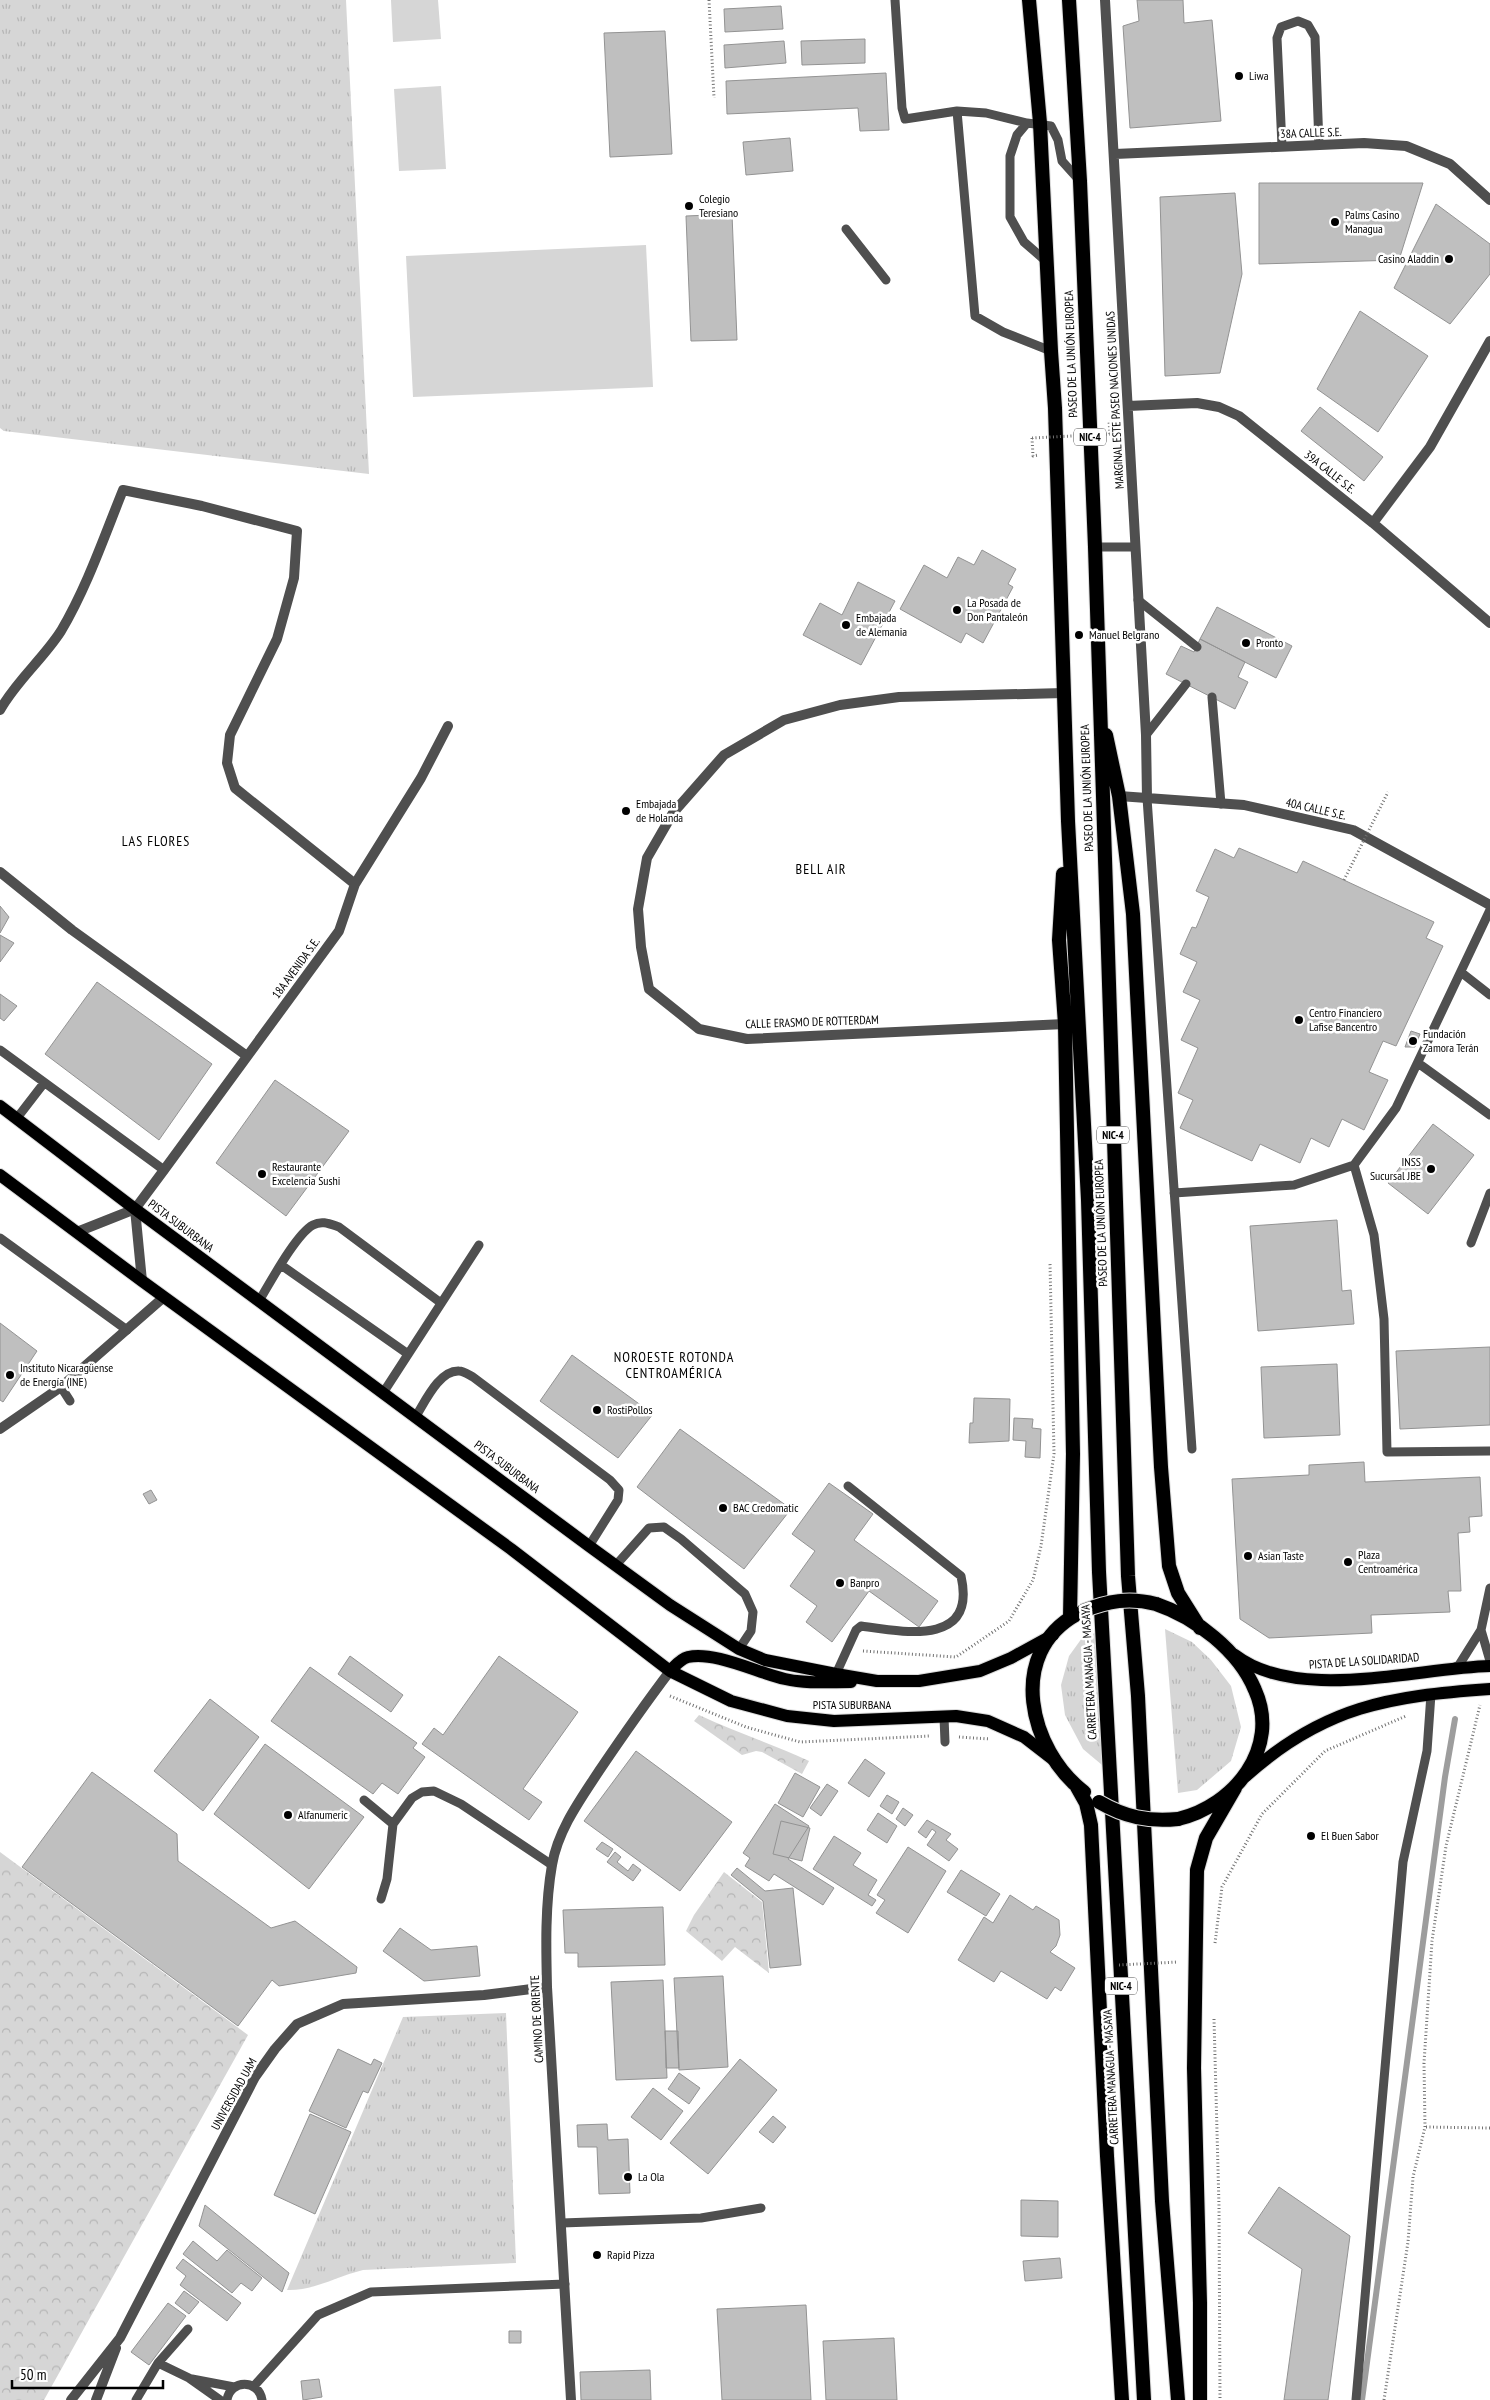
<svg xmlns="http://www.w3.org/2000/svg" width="1490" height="2400" viewBox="0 0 1490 2400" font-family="'PT Sans Narrow',sans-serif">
	<defs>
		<pattern id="grass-tufts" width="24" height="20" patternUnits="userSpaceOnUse" patternTransform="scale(1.25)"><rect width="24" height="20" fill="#d6d6d6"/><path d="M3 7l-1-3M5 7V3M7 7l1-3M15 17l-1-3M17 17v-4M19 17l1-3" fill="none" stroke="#b6b6b6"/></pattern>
		<pattern id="forest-crowns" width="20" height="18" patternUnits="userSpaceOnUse" patternTransform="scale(1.25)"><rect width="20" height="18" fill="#d6d6d6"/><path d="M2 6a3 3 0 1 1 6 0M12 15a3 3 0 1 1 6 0" fill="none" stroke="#b6b6b6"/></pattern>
	</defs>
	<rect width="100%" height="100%" fill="#fff"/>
	<path fill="url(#grass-tufts)" d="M0,0H346L369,474L4,431L0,428Z
		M1165,1629L1192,1642L1211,1660L1231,1686L1241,1727L1231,1761L1197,1790L1178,1793Z
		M1102,1630L1108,1770L1083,1749L1065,1715L1061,1685L1069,1656L1082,1638Z
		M506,2013L516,2263L363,2270C338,2276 313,2291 287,2290L403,2017Z"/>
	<path fill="url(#forest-crowns)" d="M699,1715C735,1732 773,1744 809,1761L802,1774L762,1752L756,1751L742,1755L694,1721Z
		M0,1852L248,2035L44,2400H0Z
		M724,1872L762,1902L769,1973L735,1947L722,1961L686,1931L694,1915Z"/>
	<path fill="#d6d6d6" d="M391,0H438L441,39L393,42Z
		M441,86L446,169L399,171L394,89Z
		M646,245L653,387L413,397L406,256Z"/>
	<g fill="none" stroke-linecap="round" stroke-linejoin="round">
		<path stroke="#9d9d9d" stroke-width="6" d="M1362,2400L1445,1777L1455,1719"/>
	</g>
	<path fill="#bfbfbf" stroke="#939393" d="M1137,0H1183L1184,23L1212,20L1221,121L1130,128L1123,26L1139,21Z
		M781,6L783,29L725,32L724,9Z
		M665,31L672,154L610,157L604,33Z
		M865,39V63L802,65L801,41Z
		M784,41L786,63L725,68L724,45Z
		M886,73L889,130L860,131L858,108L727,114L726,81Z
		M790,138L793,171L746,175L743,142Z
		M1259,183H1423L1399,260L1259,264Z
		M1235,193L1242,274L1220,373L1165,376L1160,197Z
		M1436,204L1490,244V274L1450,324L1394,288Z
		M732,214L737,340L691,341L686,216Z
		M1360,311L1428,356L1378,432L1317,389Z
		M1320,407L1383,457L1364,481L1301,431Z
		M982,550L1016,569L1008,584L1013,587L983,643L966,633L961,643L900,609L924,565L947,578L958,557L974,565Z
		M858,582L895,601L861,665L803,635L820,603L842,615Z
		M1217,607L1292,646L1276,678L1200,639Z
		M1200,639L1245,662L1238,677L1248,682L1235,709L1166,674L1181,646L1194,652Z
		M1239,848L1297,873L1303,861L1434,922L1426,938L1443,946L1396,1046L1383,1041L1369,1072L1388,1080L1364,1130L1342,1119L1329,1147L1311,1138L1300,1163L1260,1144L1252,1161L1180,1128L1193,1100L1178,1093L1198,1048L1181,1040L1200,1000L1183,992L1197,962L1180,954L1192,927L1196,928L1209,897L1196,891L1215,849L1234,858Z
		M0,906L9,917L0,933Z
		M0,935L14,943L0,962Z
		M97,982L212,1064L159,1140L45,1054Z
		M0,994L17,1006L4,1021L0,1018Z
		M1411,1031L1420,1034L1415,1047H1405Z
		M275,1080L349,1131L286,1216L216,1163Z
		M1433,1124L1474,1155L1428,1214L1388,1183Z
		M1337,1220L1342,1291L1351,1290L1354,1324L1258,1331L1250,1226Z
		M0,1323L37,1351L3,1402L0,1400Z
		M1490,1347V1425L1400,1429L1396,1351Z
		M572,1355L653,1414L618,1458L540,1401Z
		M1337,1364L1340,1435L1264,1438L1261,1367Z
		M974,1398L1010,1399L1009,1441L969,1443L970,1423H973Z
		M1014,1418L1033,1419L1032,1428L1041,1429L1040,1458L1025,1457L1026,1441L1013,1440Z
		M680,1429L791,1509L744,1569L637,1487Z
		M1364,1462L1365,1482L1480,1477L1482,1516L1469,1517L1470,1532L1458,1533L1461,1591H1448L1450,1612L1371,1615L1372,1633L1269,1638L1240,1619L1232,1479L1309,1475V1465Z
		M829,1483L873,1514L854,1540L938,1601L919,1627L869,1591L832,1642L806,1622L817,1606L790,1586L815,1551L792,1534Z
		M151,1490L157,1500L149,1504L143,1494Z
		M350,1656L403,1695L391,1712L338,1674Z
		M499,1656L578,1712L523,1789L542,1802L529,1820L422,1744L434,1728L443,1735Z
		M310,1667L417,1743L413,1748L425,1757L398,1794L382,1783L373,1794L271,1721Z
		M210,1699L259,1737L203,1811L154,1771Z
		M265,1744L364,1817L309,1889L214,1814Z
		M636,1751L732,1822L680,1891L584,1821Z
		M865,1759L885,1773L869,1797L848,1783Z
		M92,1772L177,1834L178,1861L271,1928L295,1921L357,1967L356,1973L279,1986L272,1980L238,2026L22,1867Z
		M795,1773L820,1787L803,1817L778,1803Z
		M827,1784L838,1791L821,1816L810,1808Z
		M887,1795L899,1802L892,1814L880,1806Z
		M775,1804L809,1826L788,1859L834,1888L823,1905L774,1874L769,1881L745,1866L750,1858L743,1853Z
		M903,1808L913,1815L905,1826L896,1819Z
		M878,1813L897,1826L887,1843L867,1830Z
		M927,1820L951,1834L946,1840L958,1849L949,1861L927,1845L936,1832L932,1829L926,1838L918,1832Z
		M781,1821L810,1828L802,1861L773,1854Z
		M834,1836L861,1853L853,1865L877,1880L868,1895L876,1900L872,1906L813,1869Z
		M602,1842L613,1849L608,1857L596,1849Z
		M908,1847L946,1871L908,1933L876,1913L885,1900L877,1895Z
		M615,1852L621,1857L617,1862L628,1871L633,1864L641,1870L633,1881L607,1862Z
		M737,1868L765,1891L793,1888L801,1965L770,1968L763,1901L731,1875Z
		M961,1870L1000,1894L986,1916L947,1892Z
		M1010,1895L1033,1910L1036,1906L1059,1920L1060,1935L1056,1946L1050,1952L1075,1968L1061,1991L1055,1987L1047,1999L1001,1971L994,1982L958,1960L984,1917L993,1923Z
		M663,1907L665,1965L578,1967V1953H565L563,1910Z
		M400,1928L431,1950L477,1946L480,1976L424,1981L383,1951Z
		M723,1976L728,2067L679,2070L674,1978Z
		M663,1980L667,2078L616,2080L611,1982Z
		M665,2031H678L679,2068H666Z
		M338,2049L371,2065L374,2059L382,2063L368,2093L363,2091L346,2128L309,2111Z
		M740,2059L777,2090L708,2174L670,2143Z
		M679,2073L700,2088L689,2104L668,2089Z
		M653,2088L683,2111L661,2140L631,2117Z
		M310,2114L351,2132L315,2214L274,2195Z
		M773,2116L786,2127L773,2143L759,2132Z
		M607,2124L608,2140L628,2139L630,2193L599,2194L597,2147H578L577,2125Z
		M1279,2187L1350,2236L1328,2400H1284L1302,2269L1248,2233Z
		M1021,2200L1058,2201V2237L1021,2236Z
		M205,2205L289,2273L282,2292L199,2226Z
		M193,2241L217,2261L227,2250L262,2278L252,2291L241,2283L232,2293L183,2254Z
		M1060,2258L1062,2278L1025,2281L1023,2261Z
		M183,2259L241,2303L227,2321L180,2285L186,2276L176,2268Z
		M184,2291L199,2302L189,2314L175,2303Z
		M168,2303L186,2316L149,2365L131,2352Z
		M806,2305L811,2400H722L717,2309Z
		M509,2331H521V2343H509Z
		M894,2338L897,2400H826L823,2341Z
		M650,2370L651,2400H581L580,2372Z
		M319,2379L322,2397L303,2400L301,2381Z"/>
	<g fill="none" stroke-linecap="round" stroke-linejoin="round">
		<g stroke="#dbdbdb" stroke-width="14">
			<path id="primary" d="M0,1106L135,1209L589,1546L670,1605L739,1649L765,1660L836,1674L877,1681H919L980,1671L1011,1658L1053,1635
				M0,1175L142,1281L511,1549L670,1671L731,1701L787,1716L834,1721L956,1716L988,1721L1024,1737L1055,1761
				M1235,1655C1298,1703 1415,1668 1490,1666
				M670,1671C675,1666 680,1659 688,1657C715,1651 758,1673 785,1679C807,1684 829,1682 851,1682
				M1246,1776C1324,1706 1390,1696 1490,1689"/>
		</g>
		<g stroke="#dbdbdb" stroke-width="16">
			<path id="trunk" d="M1029,0L1040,123L1051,351L1055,408L1068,821L1088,1200L1099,1572L1144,2400
				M1069,0L1080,181L1095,547L1128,1576L1138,1696L1162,2201L1178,2400
				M1106,735L1119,796L1133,914L1161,1467L1169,1566L1178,1593L1200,1628
				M1063,874L1059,940L1065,1024L1073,1454L1070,1618
				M1156,1604C1195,1617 1239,1651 1255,1690C1281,1748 1234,1806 1178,1819
				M1077,1614C1006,1653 1029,1750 1084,1792
				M1077,1787L1086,1803L1091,1825L1107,2156L1122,2400
				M1200,2400V2303L1194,2068L1197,1870L1206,1838L1235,1788"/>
		</g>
		<path stroke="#717171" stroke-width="3" stroke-dasharray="1 2.5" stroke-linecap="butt" d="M709,0L714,98
			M1110,434L1109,421H1115
			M1032,438L1033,456L1039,455
			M1377,814L1388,792
			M863,1651L956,1657L1009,1621L1033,1580L1041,1546L1054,1454L1050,1263
			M670,1696L746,1727L800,1742L930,1736
			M959,1737L990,1739
			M1215,1943L1222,1887L1262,1814L1325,1751L1406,1716
			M1214,2019L1219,2206L1220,2400
			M1426,2127L1490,2128
			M1384,2400L1408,2242L1413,2177L1425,2127L1424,2063L1432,1941L1446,1846L1480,1705"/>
		<path stroke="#4f4f4f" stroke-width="9" d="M895,0L902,108L905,119L957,111L986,113L1027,123
			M957,111L975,316L1003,332L1051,351
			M1282,146L1277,38L1281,27L1298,21L1308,25L1315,37L1319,145
			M846,229L886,280
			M1047,262L1024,242L1010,217V156L1017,135L1027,123L1051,126L1058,140L1062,161L1080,181
			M1095,547H1134
			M1138,600L1197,647
			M1212,697L1221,804
			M1146,735L1186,684
			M1147,798L1192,1449
			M1462,973L1490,995
			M0,1050L164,1170
			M1418,1063L1490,1115
			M17,1118L44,1083
			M1354,1165L1374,1235L1384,1319L1387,1452L1490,1451
			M1174,1193L1294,1185L1354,1165L1396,1108L1490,910
			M0,1238L127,1330
			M1471,1243L1490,1193
			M281,1265L408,1354
			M259,1301C270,1283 296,1234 313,1225C322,1220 330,1224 339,1227L441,1303
			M61,1387L70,1401
			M383,1393L479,1245
			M416,1416C425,1402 439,1370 459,1371C464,1371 469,1375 473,1377L610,1480L619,1490L618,1500L589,1546
			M616,1565L649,1528L664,1527L681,1539L745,1594L753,1612L751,1631L739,1649
			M1481,1630L1490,1661
			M1455,1667L1459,1665L1481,1630L1490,1588
			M836,1674L856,1630L861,1626C903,1632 977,1647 961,1576L848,1486
			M944,1717L945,1742
			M364,1800L393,1824L412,1798L422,1792L434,1791L461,1804L552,1865
			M381,1899L387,1879L393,1824
			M562,2223L701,2218L761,2208
			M188,2329L158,2363L189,2378L220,2400
			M192,2379L234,2387
			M254,2386L318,2315L371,2292L565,2284
			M136,2400L158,2363
			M227,2400C230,2379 259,2379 262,2400
			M1356,2400L1403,1862L1427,1751L1431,1694"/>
		<path stroke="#4f4f4f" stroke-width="10" d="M1105,0L1146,735L1147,798
			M1115,154L1364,143L1406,146L1450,164L1490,200
			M1128,406L1197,403L1219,407L1239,416L1373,523L1490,623
			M1373,523L1430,447L1490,341
			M1064,693L899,697L840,705L784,720L724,755L673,813L647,858L638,909L641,947L649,989L699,1029L747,1039L1065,1024
			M0,710C17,680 43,659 61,631C87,587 104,537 123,490L202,506L297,531L294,578L277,639L230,735L227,763L235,788L355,884
			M1119,796L1244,805L1353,830L1490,905
			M0,872L72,930L247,1056
			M135,1209L142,1281
			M77,1232L135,1209L164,1170L339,931L355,884L421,778L448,726
			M0,1429L61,1387L164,1297
			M71,2400L120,2338L255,2077L275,2049L297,2024L343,2004L484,1995L547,1987
			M96,2400L116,2348
			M571,2400L547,1987C546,1947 545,1905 552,1865C558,1830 580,1800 599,1771C622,1737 645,1704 670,1671"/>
		<use href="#primary" stroke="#000" stroke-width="12"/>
		<use href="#trunk" stroke="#000" stroke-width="14"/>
		<g stroke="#dbdbdb" stroke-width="16" stroke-linecap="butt">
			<path id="trunk-bridge" d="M1083,1611C1108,1601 1129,1597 1156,1604
				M1099,1802C1125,1817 1148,1822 1178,1819"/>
		</g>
		<path stroke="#717171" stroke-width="3" stroke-dasharray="1 2.5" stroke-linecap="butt" d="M1032,438L1110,434
			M1344,880L1377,814
			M1119,1965L1178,1962"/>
		<use href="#trunk-bridge" stroke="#000" stroke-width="14"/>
	</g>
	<g fill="#000" stroke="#fff" stroke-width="2">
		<circle cx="1239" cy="76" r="5"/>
		<circle cx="689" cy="206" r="5"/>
		<circle cx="1335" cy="222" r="5"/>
		<circle cx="1449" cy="259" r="5"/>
		<circle cx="957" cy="610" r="5"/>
		<circle cx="846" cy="625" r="5"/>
		<circle cx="1079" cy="635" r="5"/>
		<circle cx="1246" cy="643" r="5"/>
		<circle cx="626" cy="811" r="5"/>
		<circle cx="1299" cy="1020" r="5"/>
		<circle cx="1413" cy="1041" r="5"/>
		<circle cx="1431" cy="1169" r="5"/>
		<circle cx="262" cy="1174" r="5"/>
		<circle cx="10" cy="1375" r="5"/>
		<circle cx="597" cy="1410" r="5"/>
		<circle cx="723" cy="1508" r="5"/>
		<circle cx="1248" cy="1556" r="5"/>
		<circle cx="1348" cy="1562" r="5"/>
		<circle cx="840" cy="1583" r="5"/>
		<circle cx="288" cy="1815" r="5"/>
		<circle cx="1311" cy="1836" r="5"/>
		<circle cx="628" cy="2177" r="5"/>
		<circle cx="597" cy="2255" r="5"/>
	</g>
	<g text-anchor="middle" stroke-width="5" stroke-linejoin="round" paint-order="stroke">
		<g fill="#fff" stroke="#4c4c4c" stroke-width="1">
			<rect x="1074" y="428.5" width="32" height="17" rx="4"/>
			<rect x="1097" y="1126.5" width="32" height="17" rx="4"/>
			<rect x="1105" y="1977.5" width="32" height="17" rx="4"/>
		</g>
		<g font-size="11" font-weight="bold" fill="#000">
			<text x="1090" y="441">NIC-4</text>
			<text x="1113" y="1139">NIC-4</text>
			<text x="1121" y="1990">NIC-4</text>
		</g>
		<g font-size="12" fill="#000" stroke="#fff" text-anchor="start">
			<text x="1249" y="80">Liwa</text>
			<text x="699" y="203">Colegio<tspan x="699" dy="14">Teresiano</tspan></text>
			<text x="1345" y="219">Palms Casino<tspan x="1345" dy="14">Managua</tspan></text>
			<text x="1439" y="263" text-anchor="end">Casino Aladdin</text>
			<text x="967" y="607">La Posada de<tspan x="967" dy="14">Don Pantaleón</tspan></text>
			<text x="856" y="622">Embajada<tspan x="856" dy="14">de Alemania</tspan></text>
			<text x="1089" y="639">Manuel Belgrano</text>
			<text x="1256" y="647">Pronto</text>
			<text x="636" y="808">Embajada<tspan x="636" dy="14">de Holanda</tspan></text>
			<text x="1309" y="1017">Centro Financiero<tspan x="1309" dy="14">Lafise Bancentro</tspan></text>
			<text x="1423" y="1038">Fundación<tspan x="1423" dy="14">Zamora Terán</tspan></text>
			<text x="1421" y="1166" text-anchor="end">INSS<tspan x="1421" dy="14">Sucursal JBE</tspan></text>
			<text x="272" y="1171">Restaurante<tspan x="272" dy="14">Excelencia Sushi</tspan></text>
			<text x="20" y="1372">Instituto Nicaragüense<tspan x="20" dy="14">de Energía (INE)</tspan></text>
			<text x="607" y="1414">RostiPollos</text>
			<text x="733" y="1512">BAC Credomatic</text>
			<text x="1358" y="1559">Plaza<tspan x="1358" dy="14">Centroamérica</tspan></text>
			<text x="1258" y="1560">Asian Taste</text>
			<text x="850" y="1587">Banpro</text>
			<text x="298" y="1819">Alfanumeric</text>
			<text x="1321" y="1840">El Buen Sabor</text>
			<text x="638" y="2181">La Ola</text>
			<text x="607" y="2259">Rapid Pizza</text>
		</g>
		<g font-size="12" fill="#000" stroke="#fff">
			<text transform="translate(1311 133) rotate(-2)" y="4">38A CALLE S.E.</text>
			<text transform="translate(1071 354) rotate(-92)" y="4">PASEO DE LA UNIÓN EUROPEA</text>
			<text transform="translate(1115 400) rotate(-93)" y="4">MARGINAL ESTE PASEO NACIONES UNIDAS</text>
			<text transform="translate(1330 472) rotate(38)" y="4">39A CALLE S.E.</text>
			<text transform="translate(1087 788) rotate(-92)" y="4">PASEO DE LA UNIÓN EUROPEA</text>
			<text transform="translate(1316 809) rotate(13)" y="4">40A CALLE S.E.</text>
			<text transform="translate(296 968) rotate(-54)" y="4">18A AVENIDA S.E.</text>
			<text transform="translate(812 1022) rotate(-2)" y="4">CALLE ERASMO DE ROTTERDAM</text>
			<text transform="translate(1101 1223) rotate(-92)" y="4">PASEO DE LA UNIÓN EUROPEA</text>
			<text transform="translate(181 1226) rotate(37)" y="4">PISTA SUBURBANA</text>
			<text transform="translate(507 1467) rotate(37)" y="4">PISTA SUBURBANA</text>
			<text transform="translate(1364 1661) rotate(-4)" y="4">PISTA DE LA SOLIDARIDAD</text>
			<text transform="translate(1089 1672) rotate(-93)" y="4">CARRETERA MANAGUA - MASAYA</text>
			<text x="852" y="1709">PISTA SUBURBANA</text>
			<text transform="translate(537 2019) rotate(-93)" y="4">CAMINO DE ORIENTE</text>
			<text transform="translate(1111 2077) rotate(-93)" y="4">CARRETERA MANAGUA - MASAYA</text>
			<text transform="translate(234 2094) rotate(-61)" y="4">UNIVERSIDAD UAM</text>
		</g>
		<g font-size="14" letter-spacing="1" fill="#000" stroke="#fff">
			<text x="156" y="846">LAS FLORES</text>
			<text x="821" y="874">BELL AIR</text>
			<text x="674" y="1362">NOROESTE ROTONDA<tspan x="674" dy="16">CENTROAMÉRICA</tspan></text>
		</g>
	</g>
	<path d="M12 2380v8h151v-8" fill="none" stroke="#000000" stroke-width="2.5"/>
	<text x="20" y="2380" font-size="15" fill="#000000" stroke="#ffffff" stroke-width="4" paint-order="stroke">50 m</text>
</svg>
